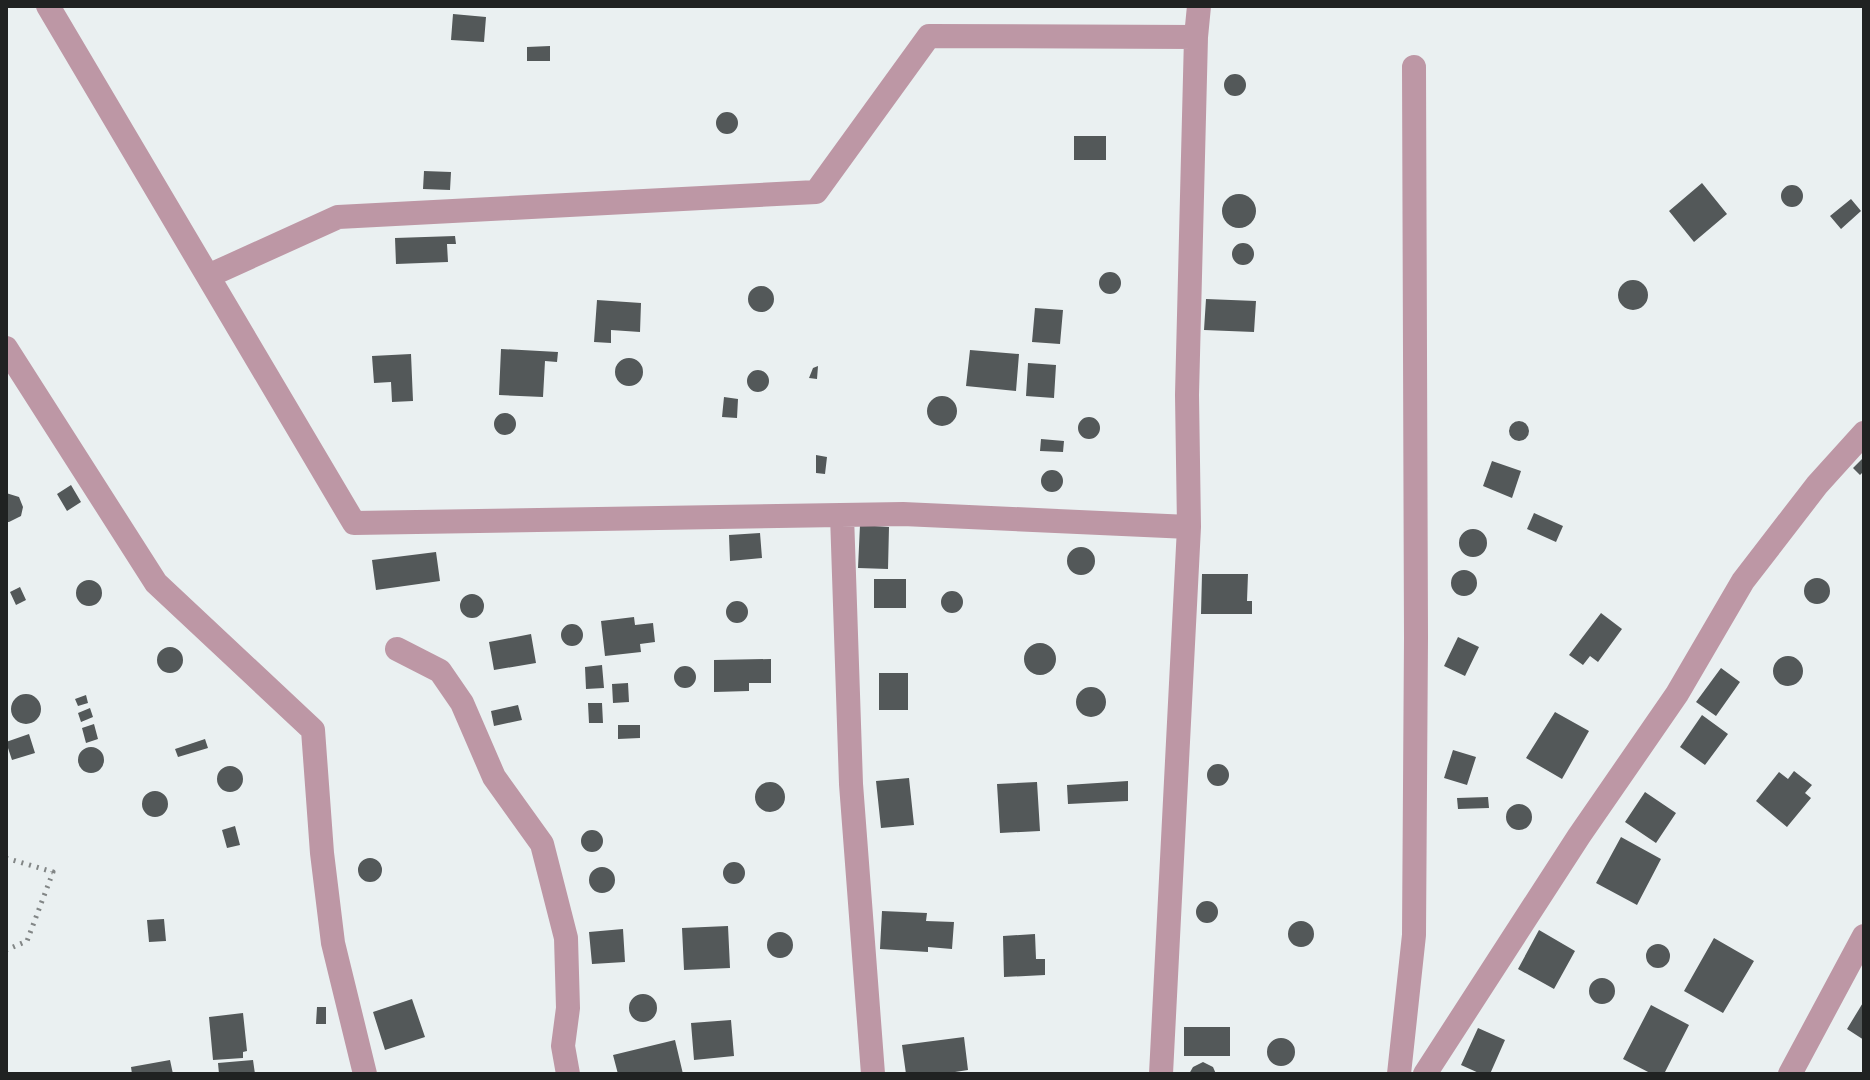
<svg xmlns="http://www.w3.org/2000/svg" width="1870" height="1080" viewBox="0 0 1870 1080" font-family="'Asap Condensed',sans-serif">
	<rect width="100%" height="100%" fill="#eaf0f1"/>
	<path fill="#535859" d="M453,14L486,17L484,42L451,40Z
		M550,46V61H527V47Z
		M1224 85a11 11 0 1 1 22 0a11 11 0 1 1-22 0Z
		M716 123a11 11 0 1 1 22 0a11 11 0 1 1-22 0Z
		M1074,136H1106V160H1074Z
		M424,171L451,172L450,190L423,189Z
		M1702,183L1727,214L1694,242L1669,211Z
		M1781 196a11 11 0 1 1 22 0a11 11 0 1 1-22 0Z
		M1222 211a17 17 0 1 1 34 0a17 17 0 1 1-34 0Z
		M1851,199L1861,211L1841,229L1830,216Z
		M455,236L456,244H447L448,262L396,264L395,238Z
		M1232 254a11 11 0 1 1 22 0a11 11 0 1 1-22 0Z
		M1099 283a11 11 0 1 1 22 0a11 11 0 1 1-22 0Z
		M1618 295a15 15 0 1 1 30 0a15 15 0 1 1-30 0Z
		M748 299a13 13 0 1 1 26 0a13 13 0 1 1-26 0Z
		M1206,299L1256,301L1254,332L1204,330Z
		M597,300L641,303L640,332L611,330V343L594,342Z
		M1035,308L1063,310L1060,344L1032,342Z
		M501,349L558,352L557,362L545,361L543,397L499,395Z
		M970,350L1019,354L1016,391L966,386Z
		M411,354L413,401L392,402L391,382L374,383L372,356Z
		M615 372a14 14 0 1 1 28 0a14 14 0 1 1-28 0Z
		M1028,363L1056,365L1054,398L1026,396Z
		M818,366L817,379L809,378L813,368Z
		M747 381a11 11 0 1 1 22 0a11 11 0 1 1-22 0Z
		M927 411a15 15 0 1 1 30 0a15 15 0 1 1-30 0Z
		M724,397L738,399L737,418L722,417Z
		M494 424a11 11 0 1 1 22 0a11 11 0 1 1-22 0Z
		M1078 428a11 11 0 1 1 22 0a11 11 0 1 1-22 0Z
		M1509 431a10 10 0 1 1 20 0a10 10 0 1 1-20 0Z
		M1041,439L1064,441L1063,452L1040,451Z
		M816,455L827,457L825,474L816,473Z
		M1864,457V471L1860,475L1853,468Z
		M1492,461L1521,471L1512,498L1483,486Z
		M1041 481a11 11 0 1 1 22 0a11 11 0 1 1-22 0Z
		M71,485L81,502L67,511L57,494Z
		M6,493L19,497L23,507L21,516L9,522H6Z
		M1534,513L1563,526L1556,542L1527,529Z
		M860,525L889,527L888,569L858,568Z
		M1459 543a14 14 0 1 1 28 0a14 14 0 1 1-28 0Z
		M760,533L762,558L730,561L729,535Z
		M1067 561a14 14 0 1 1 28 0a14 14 0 1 1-28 0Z
		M436,552L440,581L376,590L372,560Z
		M1451 583a13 13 0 1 1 26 0a13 13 0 1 1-26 0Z
		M1202,574H1248L1247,601H1252V614H1201Z
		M1804 591a13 13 0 1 1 26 0a13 13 0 1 1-26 0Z
		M874,579H906V608H874Z
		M76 593a13 13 0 1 1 26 0a13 13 0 1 1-26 0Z
		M20,587L26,600L16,605L10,592Z
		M941 602a11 11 0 1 1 22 0a11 11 0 1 1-22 0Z
		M460 606a12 12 0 1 1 24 0a12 12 0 1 1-24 0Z
		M726 612a11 11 0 1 1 22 0a11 11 0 1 1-22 0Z
		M1601,613L1622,629L1598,662L1590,656L1583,665L1569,655Z
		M634,617L635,625L653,623L655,642L640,644L641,652L605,656L601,621Z
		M561 635a11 11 0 1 1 22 0a11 11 0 1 1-22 0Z
		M531,634L536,663L494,670L489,642Z
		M1458,637L1479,647L1465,676L1444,666Z
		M1024 659a16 16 0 1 1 32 0a16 16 0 1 1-32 0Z
		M157 660a13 13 0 1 1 26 0a13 13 0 1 1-26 0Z
		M1773 671a15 15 0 1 1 30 0a15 15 0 1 1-30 0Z
		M771,659V683H749V691L714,692V660Z
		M602,665L604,688L586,689L585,667Z
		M674 677a11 11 0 1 1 22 0a11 11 0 1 1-22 0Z
		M1721,668L1740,682L1716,716L1696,702Z
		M879,673H908V710H879Z
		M628,683L629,702L613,703L612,684Z
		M1076 702a15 15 0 1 1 30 0a15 15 0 1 1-30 0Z
		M11 709a15 15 0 1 1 30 0a15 15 0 1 1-30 0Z
		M86,695L88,703L78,706L75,699Z
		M588,703H602L603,723H589Z
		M518,705L522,720L494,726L491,711Z
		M90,708L93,717L81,722L78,713Z
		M1555,712L1589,731L1562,779L1526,758Z
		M1702,715L1728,734L1705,765L1680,747Z
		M94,724L98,739L86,743L82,728Z
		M618,725H640V738L618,739Z
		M29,734L35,753L12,760L6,742Z
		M205,739L208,748L178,757L175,749Z
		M78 760a13 13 0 1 1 26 0a13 13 0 1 1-26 0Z
		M1453,750L1476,757L1467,785L1444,778Z
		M1207 775a11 11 0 1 1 22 0a11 11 0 1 1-22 0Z
		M217 779a13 13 0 1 1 26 0a13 13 0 1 1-26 0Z
		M1794,771L1812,785L1805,793L1811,798L1787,827L1756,801L1779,772L1788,779Z
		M909,778L914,825L881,828L876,781Z
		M1128,781V801L1068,804L1067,785Z
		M1037,782L1040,831L1000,833L997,784Z
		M755 797a15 15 0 1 1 30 0a15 15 0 1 1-30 0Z
		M142 804a13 13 0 1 1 26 0a13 13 0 1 1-26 0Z
		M1645,792L1676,813L1656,843L1625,822Z
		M1488,797L1489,808L1458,809L1457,798Z
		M1506 817a13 13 0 1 1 26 0a13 13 0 1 1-26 0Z
		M235,826L240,845L227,848L222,830Z
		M581 841a11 11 0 1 1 22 0a11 11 0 1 1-22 0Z
		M1621,837L1661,859L1637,905L1596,883Z
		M358 870a12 12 0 1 1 24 0a12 12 0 1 1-24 0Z
		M723 873a11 11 0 1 1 22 0a11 11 0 1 1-22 0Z
		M589 880a13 13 0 1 1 26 0a13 13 0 1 1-26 0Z
		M1196 912a11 11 0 1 1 22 0a11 11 0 1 1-22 0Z
		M882,911L927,913L926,921L954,922L952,949L928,947V952L880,949Z
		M164,919L166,941L149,942L147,920Z
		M1288 934a13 13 0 1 1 26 0a13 13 0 1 1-26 0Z
		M728,926L730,968L684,970L682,928Z
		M623,929L625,962L592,964L589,932Z
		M1539,930L1575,951L1554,989L1518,969Z
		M767 945a13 13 0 1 1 26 0a13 13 0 1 1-26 0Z
		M1035,934L1036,959H1045V975L1004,977L1003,936Z
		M1714,938L1754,961L1723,1013L1684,991Z
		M1646 956a12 12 0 1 1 24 0a12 12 0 1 1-24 0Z
		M1589 991a13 13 0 1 1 26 0a13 13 0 1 1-26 0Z
		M629 1008a14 14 0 1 1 28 0a14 14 0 1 1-28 0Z
		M412,999L425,1037L385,1050L373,1012Z
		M1864,1001V1040L1847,1029Z
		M1651,1005L1689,1025L1664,1074H1652L1623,1059Z
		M317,1007H326V1024H316Z
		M243,1013L247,1051L243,1052V1058L213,1060L209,1017Z
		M731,1020L734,1056L694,1060L691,1023Z
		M1184,1027H1230V1056H1184Z
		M1478,1028L1505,1040L1490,1074H1481L1461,1065Z
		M964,1037L968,1070L942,1074H906L902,1045Z
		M1267 1052a14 14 0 1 1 28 0a14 14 0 1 1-28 0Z
		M675,1040L683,1074H618L613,1055Z
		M170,1060L173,1074H132L131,1067Z
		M253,1060L255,1074H219L218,1063Z
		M1203,1062L1213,1067L1216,1074H1189L1193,1067Z"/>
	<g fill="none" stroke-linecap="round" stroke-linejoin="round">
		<path stroke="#828686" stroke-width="5" stroke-dasharray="2 6" stroke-linecap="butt" d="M6,858L53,872L27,941L6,950"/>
		<path stroke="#bd97a5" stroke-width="24" d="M48,6L354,523L903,514L1189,527
			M208,276L338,217L816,192L929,36L1196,37
			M6,348L156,583L313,730L322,853L333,943L365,1074
			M842,515L851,784L873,1074
			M397,649L440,671L462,703L494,777L542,844L566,938L568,1008L563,1046L568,1074
			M1161,1074L1189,527L1187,395L1196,37L1199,6
			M1399,1074L1414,935L1416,638L1414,67
			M1425,1074L1579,836L1677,694L1743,581L1817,485L1864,433
			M1790,1074L1864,936"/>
	</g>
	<rect width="1870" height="1080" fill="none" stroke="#202222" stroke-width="16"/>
</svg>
